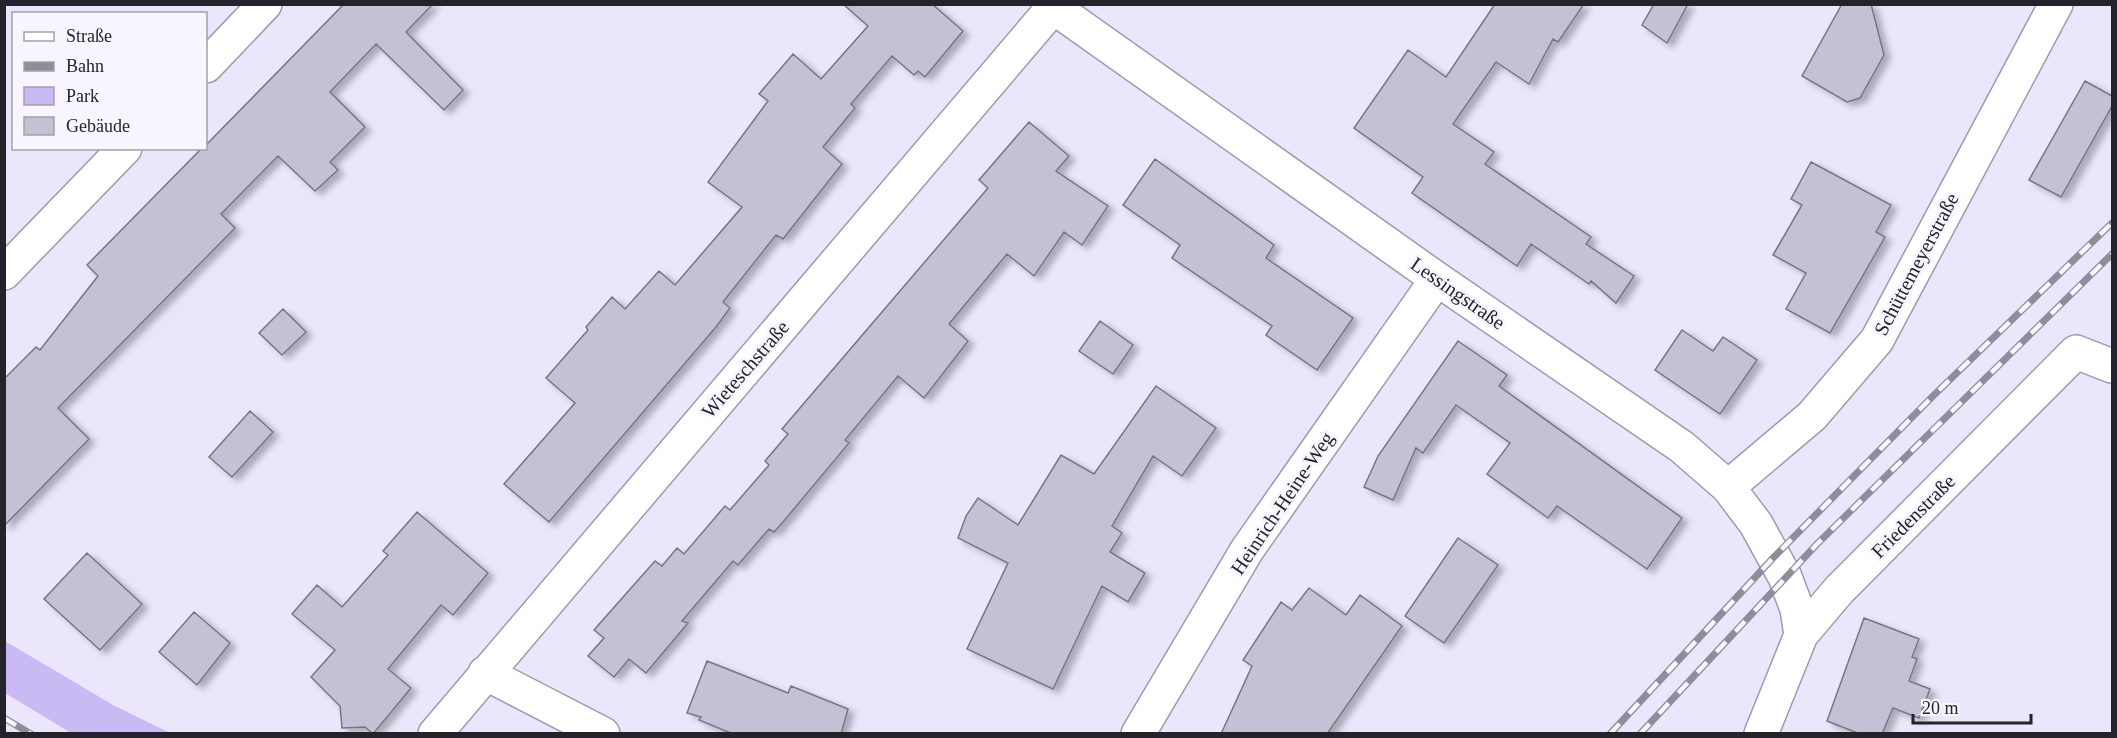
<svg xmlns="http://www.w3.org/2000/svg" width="2117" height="738" viewBox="0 0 2117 738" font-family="'Times New Roman',serif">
	<defs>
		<filter id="shadow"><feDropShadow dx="6" dy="4" stdDeviation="3" flood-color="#0004"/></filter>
	</defs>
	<rect width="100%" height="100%" fill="#ebe6fb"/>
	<path fill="#cabaf3" d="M5,641L113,705L170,733H71L5,693Z"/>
	<path fill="#c5c0d4" stroke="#797487" stroke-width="1.5" filter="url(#shadow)" d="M344,4H433L406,32L463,90L444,110L376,44L330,92L365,127L330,162L338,170L315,191L278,156L221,214L235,228L58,408L89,439L4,526V379L36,347L40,350L98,276L87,265L202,148H206V145Z
		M843,4H932L963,31L925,77L918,71L914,75L892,56L851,104L855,108L823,147L842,164L783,239L776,235L723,302L730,308L716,327L549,522L504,484L575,403L546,378L588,330L586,327L612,297L625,309L659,271L675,285L742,207L708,182L768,101L759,94L793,54L821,79L868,26Z
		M1495,4H1584L1558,42L1553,39L1529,84L1496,62L1453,124L1494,152L1485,164L1591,237L1586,244L1634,276L1616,303L1591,281L1589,284L1531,244L1517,266L1412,193L1423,177L1354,128L1408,50L1446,77Z
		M1654,4H1688L1667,43L1642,25Z
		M1842,4H1871L1884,55L1860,98L1847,102L1802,76Z
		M2085,81L2112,96V106L2061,197L2029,180Z
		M1029,122L1069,156L1056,171L1108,206L1082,245L1064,232L1034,276L1007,254L949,324L968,341L924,398L898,376L845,440L849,443L783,522L774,532L769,529L738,565L733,561L682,621L688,623L646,673L629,659L614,677L588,656L604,638L594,630L655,561L662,566L677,548L684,554L725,506L730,510L769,465L765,461L788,434L782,429L988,188L979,180Z
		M1155,159L1274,245L1266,258L1353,318L1317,370L1266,335L1272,326L1172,258L1180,245L1123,205Z
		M1811,162L1891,205L1876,232L1885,237L1830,333L1786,309L1806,273L1773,255L1802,205L1791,199Z
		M283,309L306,332L282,355L259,333Z
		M1100,321L1133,345L1113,374L1079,351Z
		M1682,330L1713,351L1723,337L1757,360L1720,414L1655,370Z
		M1458,341L1507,375L1499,386L1682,518L1647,569L1557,506L1548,518L1487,474L1510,443L1456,405L1423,453L1416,448L1393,500L1364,487L1378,456Z
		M1156,386L1216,428L1182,476L1153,456L1112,526L1122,533L1110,552L1145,573L1128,602L1102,586L1053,689L967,649L1008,563L958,538L966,516L978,498L1018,525L1061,455L1094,474Z
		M250,411L273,432L232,477L209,457Z
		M417,512L488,573L453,615L441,605L388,669L411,688L373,734L365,727L342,728L340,706L311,677L335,650L292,614L317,585L342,607L388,555L383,551Z
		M1458,538L1498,565L1444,643L1405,616Z
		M87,553L142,604L100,650L44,599Z
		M1309,588L1346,615L1360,595L1402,626L1327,734H1221L1252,666L1243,660L1281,602L1292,610Z
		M194,612L230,643L197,685L159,652Z
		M1864,618L1919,639L1912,657L1917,659L1909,681L1930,689L1919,718L1893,708L1882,734H1860L1827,721Z
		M707,661L788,693L791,686L848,709L841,734H733L699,720L701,717L687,713Z"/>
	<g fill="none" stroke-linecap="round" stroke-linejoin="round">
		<g stroke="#9e99ad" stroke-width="36">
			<path id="minor" d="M1049,4L1437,279L1682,447L1728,487L1756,524L1785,577L1797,609L1801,635
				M206,66L265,4
				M4,273L125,148
				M1728,487L1812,416L1877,340L2056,4
				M485,673L603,734
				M435,734L1056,4
				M1138,734L1247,550L1437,279
				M1761,734L1801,635L1839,590L2076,352L2112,366"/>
		</g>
		<use href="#minor" stroke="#fff" stroke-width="33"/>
		<g stroke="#908c9c" stroke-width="7">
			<path id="rail" d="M4,718L31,734
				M1610,734L1773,558L1933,396L2112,223
				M1640,734L1817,544L2112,254"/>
		</g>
		<use href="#rail" stroke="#f8f5fe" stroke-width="4.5" stroke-dasharray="14" stroke-linecap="butt"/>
	</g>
	<g text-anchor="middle" stroke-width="6" stroke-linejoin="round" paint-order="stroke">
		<g font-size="20" fill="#24222a" stroke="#f8f5fe">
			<text transform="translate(1916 264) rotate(-62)" y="7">Schüttemeyerstraße</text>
			<text transform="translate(1458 293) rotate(35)" y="7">Lessingstraße</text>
			<text transform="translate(745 369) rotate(-49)" y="7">Wieteschstraße</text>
			<text transform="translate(1282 503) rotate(-56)" y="7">Heinrich-Heine-Weg</text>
			<text transform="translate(1913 516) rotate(-45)" y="7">Friedenstraße</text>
		</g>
	</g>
	<rect width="2117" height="738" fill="none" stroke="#24222a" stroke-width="12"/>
	<rect x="12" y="12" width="195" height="138" fill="#f8f5fe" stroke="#a3a1a9" stroke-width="1.5"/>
	<rect x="24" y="32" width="30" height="9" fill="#ffffff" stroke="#a3a1a9" stroke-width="1.5"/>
	<text x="66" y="42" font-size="18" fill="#24222a">Straße</text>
	<rect x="24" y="62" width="30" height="9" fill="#908c9c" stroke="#a3a1a9" stroke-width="1.5"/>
	<text x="66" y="72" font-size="18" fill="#24222a">Bahn</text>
	<rect x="24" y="87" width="30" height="18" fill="#cabaf3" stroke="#a3a1a9" stroke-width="1.5"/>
	<text x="66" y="102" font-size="18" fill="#24222a">Park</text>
	<rect x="24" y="117" width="30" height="18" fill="#c5c0d4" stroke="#a3a1a9" stroke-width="1.5"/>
	<text x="66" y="132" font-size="18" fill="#24222a">Gebäude</text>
	<path d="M1913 714v9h118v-9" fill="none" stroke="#24222a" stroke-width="3"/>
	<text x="1922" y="714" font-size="18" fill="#24222a" stroke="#f8f5fe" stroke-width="4.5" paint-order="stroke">20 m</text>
</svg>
